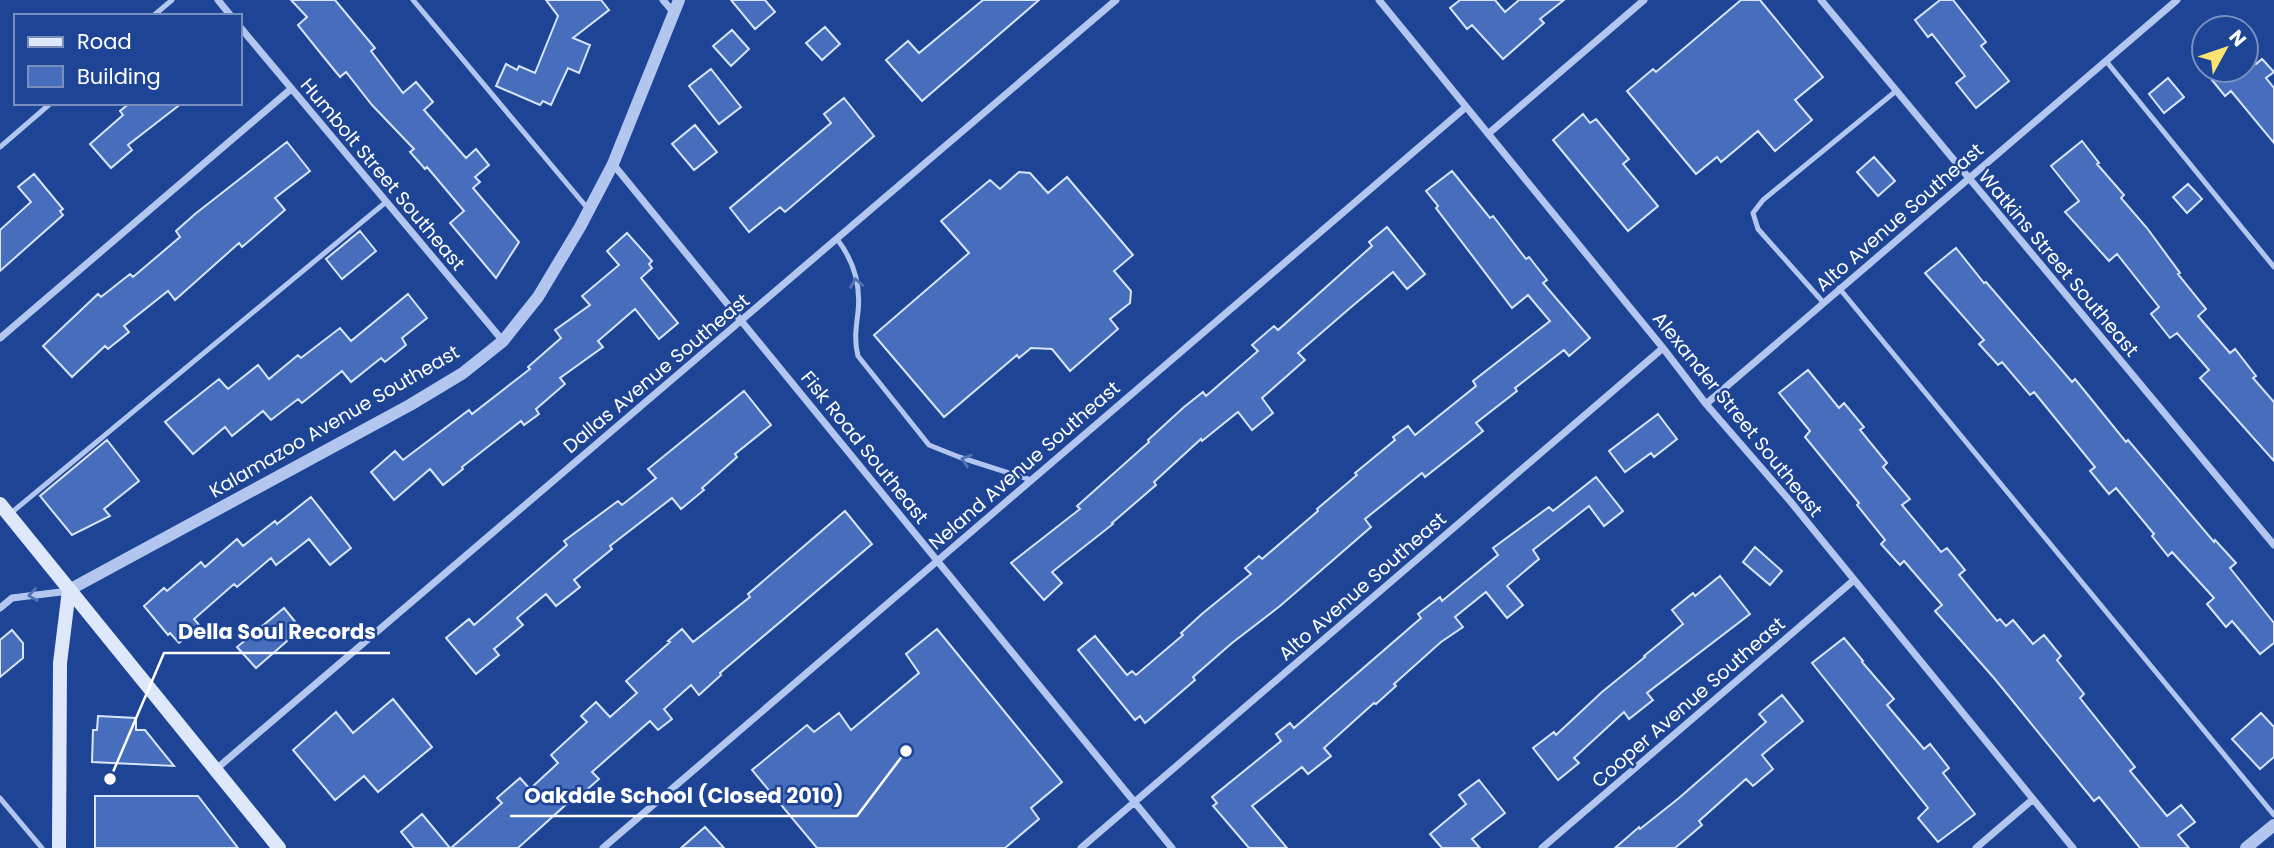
<svg xmlns="http://www.w3.org/2000/svg" width="2274" height="848" viewBox="0 0 2274 848" font-family="Poppins,sans-serif">
	<rect width="100%" height="100%" fill="#1e4595"/>
	<path fill="#476ebc" stroke="#d8e4fa" stroke-width="2" d="M291,0H335L375,48L371,51L403,93L416,82L433,102L424,110L466,158L476,149L489,165L475,177L480,182L473,188L519,242L496,278L450,223L464,211L427,167L425,169L410,152L414,149L372,105L346,72L340,77L322,55L298,25L307,17Z
		M546,0H601L609,10L573,38L590,45L579,73L568,68L551,105L543,101L540,105L496,86L506,64L517,70L519,66L535,73L558,16Z
		M731,0H765L775,12L755,29Z
		M983,0H1039L922,101L886,60L908,41L919,53Z
		M1460,0H1495L1505,12L1519,0H1564L1540,19L1544,23L1503,59L1472,25L1467,29L1450,8Z
		M1741,0H1760L1823,77L1795,100L1812,120L1775,151L1758,131L1721,162L1717,157L1696,174L1627,91L1653,69L1656,72Z
		M1940,0H1953L1986,42L1981,46L2009,81L1976,108L1956,83L1965,76L1932,34L1928,37L1915,20Z
		M825,27L840,44L822,60L806,43Z
		M732,30L749,49L731,66L713,46Z
		M2246,53L2256,64L2262,59L2274,72L2266,78L2274,88V143L2231,91L2225,96L2212,80L2223,70H2246Z
		M711,69L741,107L719,124L689,86Z
		M2168,78L2184,97L2164,113L2149,94Z
		M844,98L874,136L785,212L780,207L749,232L730,208L831,123L824,114Z
		M130,103H182L128,145L132,150L111,168L90,144L123,115L120,111Z
		M1583,114L1590,123L1596,119L1610,136L1629,159L1623,164L1658,206L1628,231L1553,140Z
		M695,125L717,152L694,170L672,144Z
		M2082,141L2099,163L2097,164L2124,195L2121,198L2147,228L2180,273L2178,274L2206,309L2198,316L2230,353L2235,349L2256,376L2253,378L2274,402V461L2200,378L2209,370L2177,333L2170,338L2151,314L2159,307L2117,254L2109,261L2065,212L2079,201L2051,166Z
		M287,142L310,171L275,198L285,210L242,247L239,243L175,300L168,291L124,326L129,332L108,349L105,346L72,377L43,346L98,294L101,297L130,274L133,277L180,237L176,231L195,214Z
		M1874,157L1895,181L1878,196L1857,172Z
		M1452,171L1490,218L1493,216L1526,259L1529,257L1547,280L1543,283L1590,338L1569,356L1564,350L1515,388L1517,391L1476,423L1483,431L1425,477L1422,473L1365,519L1371,527L1280,606L1232,643L1193,677L1195,680L1145,723L1140,716L1135,720L1078,650L1095,636L1127,675L1132,671L1136,675L1183,635L1181,633L1203,613L1251,574L1245,568L1259,556L1262,559L1318,511L1317,509L1357,475L1355,473L1395,440L1393,437L1408,426L1415,435L1476,386L1473,381L1550,321L1528,295L1512,308L1436,208L1438,206L1426,191Z
		M1019,172L1030,173L1048,193L1067,177L1133,255L1114,271L1131,291L1130,303L1110,319L1118,329L1070,371L1052,349L1031,348L1019,358L1017,355L944,417L874,335L969,253L941,221L990,180L1000,189Z
		M34,174L63,209L60,211L63,215L0,271V230L31,202L18,187Z
		M2188,184L2202,199L2187,213L2173,197Z
		M1387,227L1425,274L1407,289L1393,272L1350,308L1298,353L1305,360L1262,398L1273,413L1252,430L1238,412L1202,441L1201,439L1154,482L1156,485L1112,523L1113,524L1052,572L1062,583L1044,600L1011,563L1080,509L1077,506L1149,442L1148,440L1184,407L1203,392L1206,396L1258,351L1252,345L1274,326L1278,330L1372,246L1369,242Z
		M360,231L376,251L342,279L326,259Z
		M627,233L652,261L649,264L652,268L641,278L678,323L659,339L635,309L598,341L603,347L560,378L565,384L536,409L539,414L524,425L521,421L462,467L463,469L443,485L430,469L394,500L371,472L395,451L403,460L469,410L472,414L530,369L528,367L561,338L555,330L590,305L582,296L619,265L607,251Z
		M1956,248L1984,283L1986,282L2072,382L2075,379L2126,442L2128,440L2214,542L2215,540L2236,563L2230,568L2274,623V643L2260,654L2232,621L2226,627L2207,604L2214,598L2172,552L2168,556L2152,536L2154,534L2116,488L2109,494L2090,471L2095,467L2034,392L2030,395L2002,362L1998,365L1979,344L1984,340L1925,273Z
		M408,294L427,318L402,338L406,345L385,362L381,358L351,382L342,371L302,403L298,399L271,420L263,411L232,436L225,427L193,454L165,422L219,379L228,389L258,365L269,379L298,355L301,358L340,328L351,341Z
		M1808,370L1839,408L1844,403L1864,427L1860,430L1887,463L1883,467L1910,499L1902,505L1941,552L1947,548L1965,570L1959,575L1997,621L2000,619L2006,626L2013,620L2033,644L2044,635L2061,656L2057,660L2084,694L2080,698L2135,767L2130,771L2167,816L2181,805L2195,822L2178,835L2189,848H2140L2099,797L2094,801L1994,678L1935,611L1942,605L1904,561L1900,565L1881,544L1885,540L1857,505L1859,503L1805,437L1810,431L1779,393Z
		M744,391L771,425L735,454L737,457L702,488L704,490L681,509L672,498L610,546L612,549L574,580L580,587L556,606L546,594L517,618L523,625L494,649L499,655L476,674L446,638L469,619L474,625L567,545L564,541L618,501L622,505L656,478L648,469Z
		M1658,414L1677,439L1654,457L1651,453L1625,472L1609,451Z
		M107,440L139,481L104,509L110,516L72,535L40,496Z
		M1596,477L1623,511L1604,526L1589,506L1533,550L1539,559L1507,586L1523,605L1507,618L1486,592L1455,617L1463,627L1441,642L1394,684L1396,686L1376,704L1374,703L1324,748L1331,756L1308,774L1302,767L1252,806L1287,848H1249L1213,806L1217,803L1212,797L1281,741L1276,734L1290,723L1294,728L1421,618L1418,614L1440,597L1442,601L1498,555L1493,548L1549,507L1553,511Z
		M311,497L351,548L330,565L309,539L276,565L271,558L237,587L234,584L194,619L200,626L179,643L170,633L168,635L144,606L164,588L167,591L201,562L205,567L237,539L243,546L275,521L277,524Z
		M845,511L872,544L720,673L721,675L699,695L691,685L664,709L672,719L658,730L650,721L592,772L599,779L572,803L570,801L518,848H451L502,803L497,798L520,778L530,789L558,763L551,755L587,722L581,716L596,702L610,717L637,693L626,681L670,642L668,641L682,629L693,642L750,597L748,594Z
		M1755,547L1782,571L1770,585L1743,562Z
		M1720,576L1750,614L1647,693L1653,700L1629,719L1624,712L1574,758L1579,763L1558,780L1533,748L1554,732L1556,735L1602,692L1645,657L1644,656L1683,624L1672,610L1693,593L1695,596Z
		M284,608L301,629L256,668L237,647Z
		M937,629L1062,782L1031,808L1039,819L1005,848H817L752,770L807,725L814,732L839,713L851,730L919,673L906,654Z
		M12,630L23,643V658L0,677V640Z
		M1844,638L1863,661L1862,662L1894,699L1887,705L1924,749L1930,744L1949,768L1943,773L1975,814L1938,842L1918,818L1928,808L1812,663Z
		M1782,695L1803,721L1762,755L1773,769L1753,786L1746,779L1699,821L1702,825L1675,848H1615L1639,827L1640,829L1679,798L1766,722L1759,714Z
		M393,699L432,747L378,792L364,776L335,800L293,750L336,712L353,733Z
		M2261,713L2274,727V757L2260,769L2232,739Z
		M98,716L136,718V730H145L174,766L92,762L93,730H97Z
		M1479,780L1505,813L1472,839L1480,848H1442L1430,834L1466,804L1459,795Z
		M95,796H198L238,848H95Z
		M422,814L450,848H414L401,832Z
		M705,827L724,848H681Z"/>
	<g fill="none" stroke-linecap="round" stroke-linejoin="round">
		<path stroke="#b2c6ef" stroke-width="5" d="M413,0L589,210
			M153,16L172,0
			M2106,61L2274,267
			M0,147L51,103
			M837,239C854,261 861,285 858,312C856,328 854,341 858,356L929,445L959,457L1031,480
			M1839,288L2274,815
			M1823,302L1758,229L1753,213L1763,200L1896,91
			M11,513L386,202
			M0,798L42,848"/>
		<path stroke="#b2c6ef" stroke-width="7" d="M218,0L231,16
			M663,0L674,13
			M1379,0L1663,348L1706,404L1790,501L2073,848
			M1821,0L2274,545
			M240,27L503,341
			M1488,134L1644,0
			M613,164L1172,848
			M0,338L291,89
			M1706,404L2177,0
			M0,608L12,598L69,591
			M215,770L1116,0
			M603,848L1466,107
			M1081,848L1663,348
			M1542,848L1854,580
			M1976,848L2032,800"/>
		<path stroke="#b2c6ef" stroke-width="12" d="M69,590L410,405L463,373L503,341L538,297L580,227L613,164L679,0
			M2246,848L2274,825"/>
		<path stroke="#dfe8fb" stroke-width="14" d="M0,504L279,848
			M59,848L60,663L69,590"/>
	</g>
	<defs><path id="oneway-chevron" d="M-2-3.5L2.5 0L-2 3.5" fill="none" stroke-width="1.6" stroke-linecap="round" stroke-linejoin="round" transform="scale(1.75)"/></defs>
	<g stroke="#5272b4">
		<use href="#oneway-chevron" transform="translate(856 283) rotate(-100)"/>
		<use href="#oneway-chevron" transform="translate(966 460) rotate(-162)"/>
		<use href="#oneway-chevron" transform="translate(33 595) rotate(172)"/>
	</g>
	<g text-anchor="middle" stroke-width="5" stroke-linejoin="round" paint-order="stroke">
		<g font-size="19" fill="#fff" stroke="#1e4595">
			<text transform="translate(383 174) rotate(50)" y="7">Humbolt Street Southeast</text>
			<text transform="translate(1899 217) rotate(-41)" y="7">Alto Avenue Southeast</text>
			<text transform="translate(2059 263) rotate(50)" y="7">Watkins Street Southeast</text>
			<text transform="translate(656 373) rotate(-40)" y="7">Dallas Avenue Southeast</text>
			<text transform="translate(1738 414) rotate(51)" y="7">Alexander Street Southeast</text>
			<text transform="translate(334 421) rotate(-30)" y="7">Kalamazoo Avenue Southeast</text>
			<text transform="translate(865 447) rotate(51)" y="7">Fisk Road Southeast</text>
			<text transform="translate(1024 465) rotate(-41)" y="7">Neland Avenue Southeast</text>
			<text transform="translate(1362 586) rotate(-41)" y="7">Alto Avenue Southeast</text>
			<text transform="translate(1688 702) rotate(-41)" y="7">Cooper Avenue Southeast</text>
		</g>
	</g>
	<path fill="none" stroke="#fff" stroke-width="2.5" d="M110 779L164 653H390M906 751L857 816H510"/>
	<g fill="#fff" stroke="#1e4595" stroke-width="2.5">
		<circle cx="110" cy="779" r="7"/>
		<circle cx="906" cy="751" r="7"/>
	</g>
	<g font-size="21" text-anchor="middle" font-weight="bold" fill="#fff" stroke="#1e4595" stroke-width="5" stroke-linejoin="round" paint-order="stroke">
		<text x="277" y="639">Della Soul Records</text>
		<text x="684" y="803">Oakdale School (Closed 2010)</text>
	</g>
	<rect x="14" y="14" width="228" height="91" fill="#1e4595" stroke="#788fbf" stroke-width="2"/>
	<rect x="28" y="37" width="35" height="10" fill="#dfe8fb" stroke="#788fbf" stroke-width="2"/>
	<text x="77" y="49" font-size="21" fill="#ffffff">Road</text>
	<rect x="28" y="66" width="35" height="21" fill="#476ebc" stroke="#788fbf" stroke-width="2"/>
	<text x="77" y="84" font-size="21" fill="#ffffff">Building</text>
	<g transform="translate(2225 49) rotate(50)"><circle r="33" fill="#1e4595" stroke="#788fbf" stroke-width="2"/>
	<path d="M0-5L12 26L0 18L-12 26Z" fill="#fde471"/>
	<text y="-10" font-size="19" font-weight="bold" text-anchor="middle" fill="#ffffff">N</text>
	</g>
</svg>
